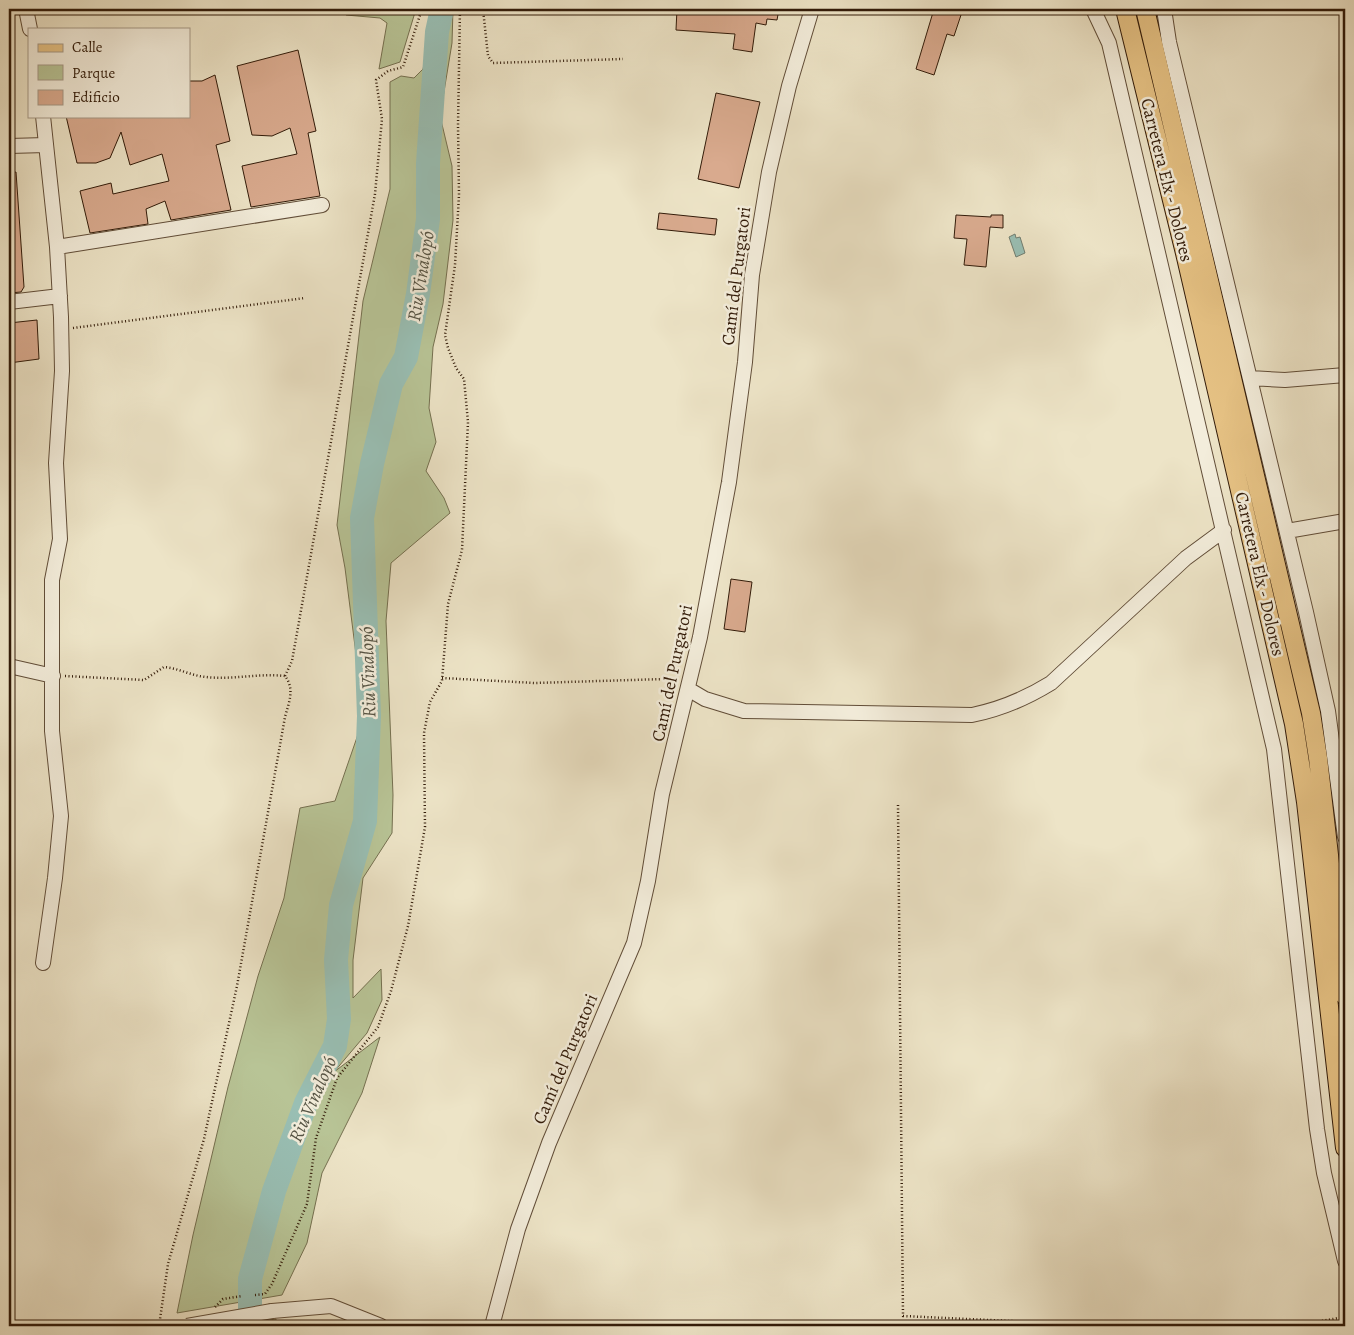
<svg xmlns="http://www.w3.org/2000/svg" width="1354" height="1335" viewBox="0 0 1354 1335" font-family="Alegreya,serif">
	<rect width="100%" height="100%" fill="#ede4c7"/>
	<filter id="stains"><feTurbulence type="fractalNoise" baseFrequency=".004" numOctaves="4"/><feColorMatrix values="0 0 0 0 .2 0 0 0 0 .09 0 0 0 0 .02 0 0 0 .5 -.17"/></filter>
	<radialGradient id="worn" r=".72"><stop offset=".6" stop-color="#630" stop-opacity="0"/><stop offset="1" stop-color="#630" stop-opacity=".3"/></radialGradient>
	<path fill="#b8c496" stroke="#757050" d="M347,9H416L400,62L379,69L387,23L380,18L346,15Z
		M438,9H453L452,43L440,116L452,166L453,220L443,304L433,347L429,408L436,442L426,471L444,498L450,513L391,563L386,621L393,795L392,833L363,878L353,960V998L381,969L382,1000L367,1033L334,1072L380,1037L362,1093L322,1173L307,1243L282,1295L177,1313L193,1235L228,1087L258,976L284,898L300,808L335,801L364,717L345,568L337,525L363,301L390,189V82L401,76L414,78L423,69Z
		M276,1319V1326H229Z"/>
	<path fill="#99bfb4" stroke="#707d70" d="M1015,234L1016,238L1020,237L1025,253L1016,257L1009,237Z"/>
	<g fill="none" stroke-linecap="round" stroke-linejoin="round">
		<path stroke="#99bfb4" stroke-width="24" d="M250,1326V1279L274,1191L306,1103L335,1046L339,1019L336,960L341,905L365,821L369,716L362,518L372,464L391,384L406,357L418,294L428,219V163L437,32L442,9"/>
	</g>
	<path fill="#d9aa8e" stroke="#321b09" d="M677,9H779L777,20L767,19L766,25L756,23L752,52L733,49L735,34L676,30Z
		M934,9H963L954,36L947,34L934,75L916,69Z
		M298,50L316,131L308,133L320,196L251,207L242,166L297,154L290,128L272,136L252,135L237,66Z
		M215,75L230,141L216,145L231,210L171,220L165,201L146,209L148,224L90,233L80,191L111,183L113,194L169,181L162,154L130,165L121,132L110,158L96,163H77L66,116H189V81H202Z
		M716,93L760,102L739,188L698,179Z
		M16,172L24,287L21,292L9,293V173Z
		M659,213L717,219L715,235L657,229Z
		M956,215L991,217V215H1003V228L990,227L986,267L964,265L967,239L954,238Z
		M37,320L39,359L9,363V323Z
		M731,579L752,582L745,632L724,629Z"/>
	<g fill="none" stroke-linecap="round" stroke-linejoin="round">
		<g stroke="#614d38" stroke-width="16">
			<path id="minor" d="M26,9L30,29
				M1093,9L1109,43L1274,749L1317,1129L1324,1173L1345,1261
				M1164,9L1169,42L1306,612L1328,711L1345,837
				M9,146L46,145
				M57,247L322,205
				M9,302L60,296
				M1250,378L1285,380L1345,375
				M1287,531L1345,521
				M9,666L53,676
				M688,689L705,699L744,711L972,715C1002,709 1025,699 1051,683L1186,558L1224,530
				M43,963L55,878L61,816L52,731V580L60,539L56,463L62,371L61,317L57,247L43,116
				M272,1311L331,1306L381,1326
				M492,1326L518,1229L549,1143L634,943L648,881L662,794L700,637L729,482L745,362L752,275L769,172L789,86L812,9"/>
		</g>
		<g stroke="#321b09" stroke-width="20">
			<path id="major" d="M1125,9L1185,253L1294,724L1306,802L1345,1148
				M1145,9L1311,713L1318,758L1345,996"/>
		</g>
		<path stroke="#321b09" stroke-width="2.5" stroke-dasharray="1 2.5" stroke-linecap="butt" d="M483,9L488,56L493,63L623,59
			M73,328L305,298
			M65,676L144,680L164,667C178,668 192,676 206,677C233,680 259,673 285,676C295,689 289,702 285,717L237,986L204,1139L168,1264L159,1326
			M285,676L292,661L375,194L382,119L376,80L388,71L403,67L422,9
			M442,678L535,683L664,679L677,684
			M898,805L903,1316L1118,1326
			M255,1295L265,1294L272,1284L307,1204L316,1138L337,1078L378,1027L391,991L408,926L425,827L424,733L430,702L442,681L448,604L462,550L468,422L464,379L456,368L448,348L445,335L455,265L459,195L458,126L460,9
			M215,1307L223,1299L242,1296
			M1291,1326L1345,1317"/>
		<use href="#minor" stroke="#f3eddb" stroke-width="14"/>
		<use href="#major" stroke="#e6c284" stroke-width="18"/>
		<g stroke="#614d38" stroke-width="16" stroke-linecap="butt">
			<path id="minor-bridge" d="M187,1326L272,1311"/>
		</g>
		<use href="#minor-bridge" stroke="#f3eddb" stroke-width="14"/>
	</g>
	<g text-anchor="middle" stroke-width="5" stroke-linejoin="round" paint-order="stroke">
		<g font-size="18" fill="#321b09" stroke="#f3eddb">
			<text transform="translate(1167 180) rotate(76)" y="6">Carretera Elx - Dolores</text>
			<text transform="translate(736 276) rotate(-83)" y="6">Camí del Purgatori</text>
			<text transform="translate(1260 574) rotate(77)" y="6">Carretera Elx - Dolores</text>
			<text transform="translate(672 673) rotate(-78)" y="6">Camí del Purgatori</text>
			<text transform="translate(565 1059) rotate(-67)" y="6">Camí del Purgatori</text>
		</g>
		<g font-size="19" font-style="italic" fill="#565445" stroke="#f3eddb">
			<text transform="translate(420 276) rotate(-81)" y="7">Riu Vinalopó</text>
			<text transform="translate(367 672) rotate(-92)" y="7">Riu Vinalopó</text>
			<text transform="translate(312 1099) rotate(-66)" y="7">Riu Vinalopó</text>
		</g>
	</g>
	<rect width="1354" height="1335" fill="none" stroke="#ede4c7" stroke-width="30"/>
	<rect x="10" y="10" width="1334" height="1315" fill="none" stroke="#321b09" stroke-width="2.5"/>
	<rect x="15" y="15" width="1324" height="1305" fill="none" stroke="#321b09"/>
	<rect x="28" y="28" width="162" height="90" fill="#f3eddb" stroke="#a69987"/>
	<rect x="38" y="44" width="25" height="8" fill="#e6c284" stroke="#a69987"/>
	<text x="72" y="52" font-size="15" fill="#321b09">Calle</text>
	<rect x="38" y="65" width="25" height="15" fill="#b8c496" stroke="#a69987"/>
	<text x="72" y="78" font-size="15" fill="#321b09">Parque</text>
	<rect x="38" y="90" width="25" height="15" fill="#d9aa8e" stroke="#a69987"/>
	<text x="72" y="102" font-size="15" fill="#321b09">Edificio</text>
	<rect width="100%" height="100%" filter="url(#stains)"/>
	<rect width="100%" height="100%" fill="url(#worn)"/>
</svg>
